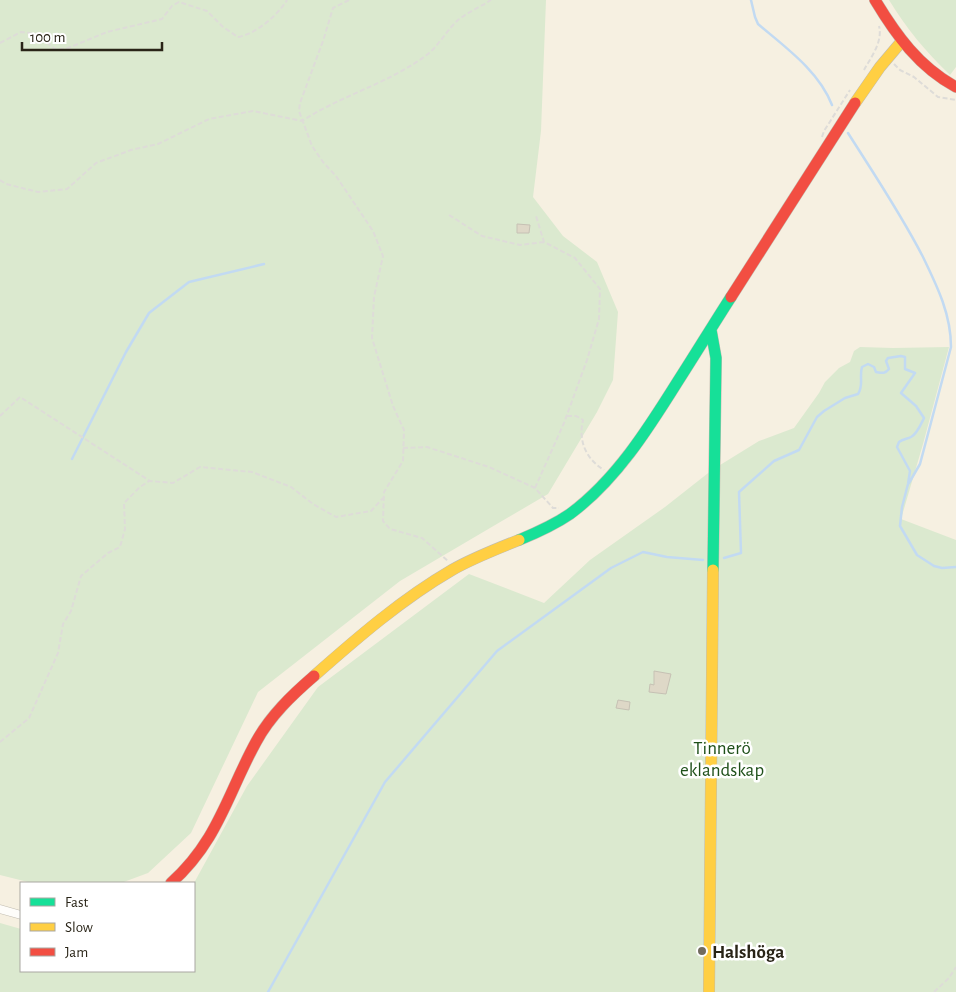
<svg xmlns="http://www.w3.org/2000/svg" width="956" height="992" viewBox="0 0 956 992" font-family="'Alegreya Sans',sans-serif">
	<rect width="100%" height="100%" fill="#f6f0e1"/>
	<path fill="#dbe9cf" d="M0,0H546L541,131L533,197L563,236L597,262L618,312L613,380L597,412L548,494L400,581L258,692L191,833L148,873L121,883H32L0,875Z
		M889,0H956V67L950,75C926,52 906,28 889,0Z
		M860,347L893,348L949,347L923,444L901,519L956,540V992H0V923L21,929V971H194V883L247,786L318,687L469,574L544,603L590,560L665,507L712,470L759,441L794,428L819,393L825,382L839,368L850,362L854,351Z"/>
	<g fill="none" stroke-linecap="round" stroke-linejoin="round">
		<path stroke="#c2daf2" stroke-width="2.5" d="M751,0L755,17L758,24C785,47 819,71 832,105
			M848,133C874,174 901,214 923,257C937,286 951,314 951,347L920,464L909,483
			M72,459L126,352L149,313L189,282L264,264
			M724,558L741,553L739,492L774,461L799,450L817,417L824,411L845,398L858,394C864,385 859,377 862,367L868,364L874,367L876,372C882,373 885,374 889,369L886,361L888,358L901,356L905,357V369L915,373L901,393L916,406L924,418C921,424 917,434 911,437C907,439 903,439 899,442L897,447L910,471L908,484L902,507L900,526L917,555L934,566L942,568L956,567
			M268,992L385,782L497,651L611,568L643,552L667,557L703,560"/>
	</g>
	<path fill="#ded8c7" stroke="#c6c1b4" d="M517,224L530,225L529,233H517Z
		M654,671L671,674L666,694L649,692L650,684L654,685Z
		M618,700L630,702L629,710L616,708Z"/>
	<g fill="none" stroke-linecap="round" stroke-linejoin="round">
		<g stroke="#c1bcb0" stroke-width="9">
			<path id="street" d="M0,909L21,915"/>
		</g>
		<g stroke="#c1bcb0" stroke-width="12">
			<path id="fast" d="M711,330L716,358L713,570
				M519,540C536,533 554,525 570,514C616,480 648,429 678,381C696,353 713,325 731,297"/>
		</g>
		<g stroke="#c1bcb0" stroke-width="12">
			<path id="slow" d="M855,103L880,67L902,41
				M314,676C357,638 402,599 452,570C473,558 496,549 519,540
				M709,992L713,570"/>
		</g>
		<g stroke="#c1bcb0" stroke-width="12">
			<path id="jam" d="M875,0C896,35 919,67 956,87
				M731,297L855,103
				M171,883C218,841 227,795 256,742C270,716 292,695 314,676"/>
		</g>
		<path stroke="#dedcd8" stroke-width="2" stroke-dasharray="5 2.5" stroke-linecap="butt" d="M349,0L333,8L323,41L300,103L299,111L312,146L323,162L336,176L373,231L383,256L374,297L372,338L393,406L404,430L403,461L384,492L383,521L390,529L422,538L448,561
			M0,43L21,32L37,34L56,50L68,48L107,32L162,19L172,6L179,2L207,11L223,27L238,37C256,34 278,15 287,0
			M894,64L900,70L914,77L938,97L956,100
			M864,70C871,57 883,42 879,26
			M822,137L824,131L850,90
			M0,180L6,184L38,192L67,189L96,163L131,150L158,144L209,119L253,111L302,121C342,95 390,83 428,54C439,45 447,30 458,20C468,12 480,7 491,0
			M449,215L482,236L520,245L544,242
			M0,416L20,397L150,481L173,483L200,467L252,472L291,487L313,504L336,517L371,511L383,498
			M567,416H576L583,420C578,441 586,459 604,470
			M403,448L427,447L489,467L535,488L553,508H559
			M535,488L564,423L587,360L599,319L600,289L575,258L544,242L536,216
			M0,742L29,718L58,653L63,624L71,611L81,576L108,553L120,547L125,529L124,503L140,487L149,481
			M934,992L949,978L956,967"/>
		<use href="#street" stroke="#fefdfa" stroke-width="8"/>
		<use href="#fast" stroke="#16e098" stroke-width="11"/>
		<use href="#slow" stroke="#ffcf43" stroke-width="11"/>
		<use href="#jam" stroke="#f24e42" stroke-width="11"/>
	</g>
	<circle fill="#716b5e" stroke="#fff" stroke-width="2" cx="702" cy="951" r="5"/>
	<g text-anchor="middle" stroke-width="5" stroke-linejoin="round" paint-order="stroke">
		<g font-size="19" fill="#1f501a" stroke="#fff">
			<text x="722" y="754">Tinnerö<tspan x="722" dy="22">eklandskap</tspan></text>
		</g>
		<g font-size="19" font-weight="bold" fill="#292417" stroke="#fff" text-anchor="start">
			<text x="712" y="958">Halshöga</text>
		</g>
	</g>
	<rect x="20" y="882" width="175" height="90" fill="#ffffff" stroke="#a9a7a2"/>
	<rect x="30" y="898" width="25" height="8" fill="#16e098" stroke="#a9a7a2"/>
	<text x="65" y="907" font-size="15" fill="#292417">Fast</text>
	<rect x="30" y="923" width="25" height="8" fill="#ffcf43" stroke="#a9a7a2"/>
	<text x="65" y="932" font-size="15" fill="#292417">Slow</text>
	<rect x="30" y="948" width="25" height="8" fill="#f24e42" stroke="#a9a7a2"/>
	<text x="65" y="957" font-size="15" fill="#292417">Jam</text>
	<path d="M22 42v8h140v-8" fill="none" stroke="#292417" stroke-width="2.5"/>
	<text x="30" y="42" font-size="15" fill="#292417" stroke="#ffffff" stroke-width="4" paint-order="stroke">100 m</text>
</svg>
